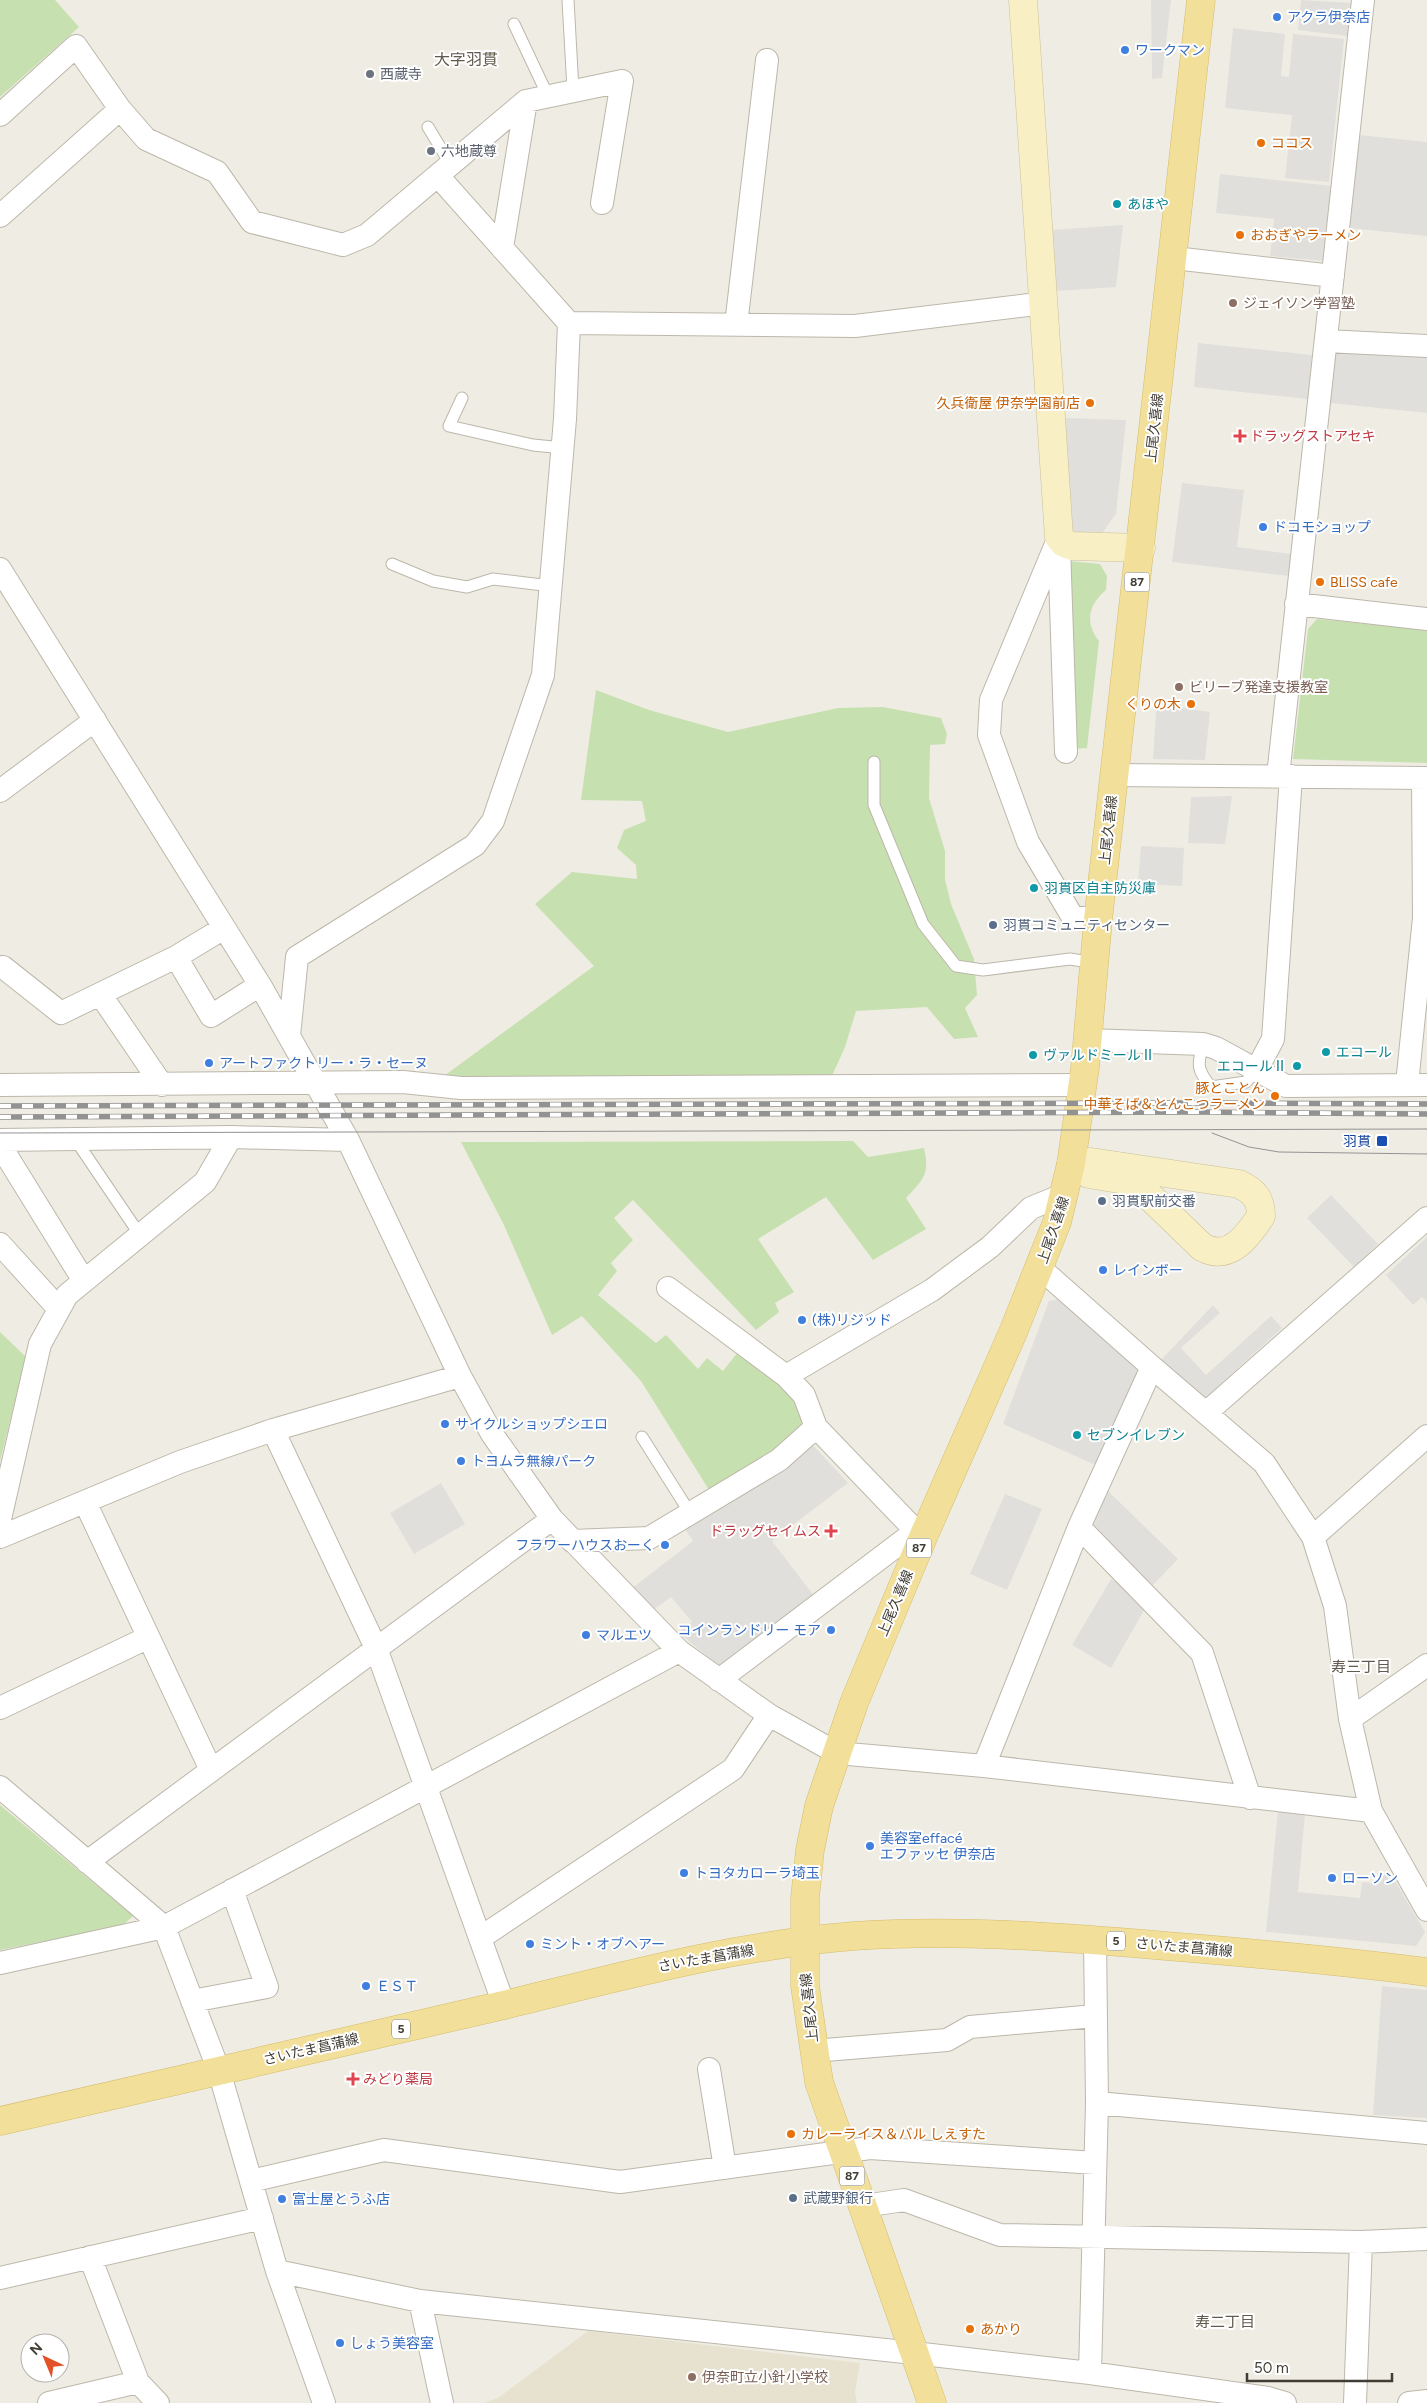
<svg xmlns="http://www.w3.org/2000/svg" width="1427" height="2403" viewBox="0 0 1427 2403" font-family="Figtree,'Noto Sans JP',sans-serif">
	<rect width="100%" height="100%" fill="#efede3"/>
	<path fill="#e7e2cf" d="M588,2331L860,2363L855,2392L857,2403H484L498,2398Z"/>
	<path fill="#c7e0b0" d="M0,0H55L79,27L0,97Z
		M1067,561L1100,564L1107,576L1106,590C1089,604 1084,622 1099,641L1087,748L1072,749Z
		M1317,619L1427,630V763L1293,759L1308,629Z
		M596,690L649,710L728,732L838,708L883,707L941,718L947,734L945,744L930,745L929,798L945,851V879L951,904L974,959L977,995L965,1008L978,1037L954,1039L927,1007L856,1011L845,1047L831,1078L467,1082L444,1076L594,966L535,904L572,872L637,879L636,865L617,848L624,830L646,821L642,801L581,800Z
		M853,1141L868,1157L924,1148C930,1174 924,1179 906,1198L926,1229L873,1260L826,1197L758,1239L794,1292L775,1303L779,1312L756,1330L633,1200L614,1218L633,1240L611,1263L617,1271L598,1295L656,1343L666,1335L698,1369L707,1358L723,1371L738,1352L790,1386L808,1425L774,1456L711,1493L641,1381L582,1316L552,1335L503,1223L461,1142Z
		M0,1332L26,1357L0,1461Z
		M0,1805L133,1916L122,1926L0,1950Z"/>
	<path fill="#e0dfdb" d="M1151,0H1171L1162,78L1152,79Z
		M1301,0L1351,3L1347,36L1298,30Z
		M1233,28L1285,34L1281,76L1289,77L1293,34L1344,39L1329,182L1285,178L1292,115L1225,108Z
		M1359,135L1427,142V236L1349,228Z
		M1220,174L1332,186L1324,261L1270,256L1274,219L1216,213Z
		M1123,225L1116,287L1057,291L1051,230Z
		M1198,343L1312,355L1308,399L1194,387Z
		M1336,346L1427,355V413L1330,403Z
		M1063,418L1126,420L1116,514L1100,536H1072Z
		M1182,483L1244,490L1237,547L1291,554L1289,576L1172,562Z
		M1157,698L1170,699V706L1210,712L1205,760L1153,759Z
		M1232,796L1225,844L1188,843L1191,797Z
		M1141,846L1184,848L1182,886L1138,884Z
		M1331,1195L1378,1244L1354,1267L1307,1218Z
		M1427,1237V1302L1422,1297L1413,1305L1386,1275Z
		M1064,1298L1141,1371L1098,1466L1003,1424L1049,1301Z
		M1213,1305L1220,1313L1181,1348L1206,1375L1271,1316L1282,1328L1203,1400L1160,1361Z
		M810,1442L848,1483L772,1541L815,1597L722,1668L679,1633L692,1622L671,1597L652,1611L631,1589L693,1541L684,1528Z
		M441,1483L465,1524L414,1554L390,1513Z
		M1107,1490L1178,1559L1151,1587L1090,1527Z
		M1005,1494L1042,1509L1007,1590L970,1574Z
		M1111,1579L1131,1591L1146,1607L1111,1668L1072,1645Z
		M1278,1811L1305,1814L1298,1892L1360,1898L1362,1882L1375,1883L1389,1871L1425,1932L1416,1946L1266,1932Z
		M1382,1986L1427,1990V2118L1373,2115Z"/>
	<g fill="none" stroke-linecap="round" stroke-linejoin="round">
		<g stroke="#bdb7aa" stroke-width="13">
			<path id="lane" d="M568,0L573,90
				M514,24L548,96
				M428,127L451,165
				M462,398L449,426L533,445L563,448
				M392,564L433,581L467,587L493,579L551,586
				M874,762V805L923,924L956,966L983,970L1070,959L1095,963
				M1203,1044C1197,1065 1197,1070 1211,1087L1246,1082L1256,1071
				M75,1139L140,1235
				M642,1437L690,1513"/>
		</g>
		<g stroke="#bdb7aa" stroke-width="24">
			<path id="street" d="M120,109L146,139L217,172L252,222L343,245L367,235L526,101L622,81L602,203
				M0,115L76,46L120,109L0,216
				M502,248L526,101
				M1174,258L1333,276
				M569,323L855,326L1045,303
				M736,325L767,60
				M1326,341L1427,346
				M1059,537L991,700L989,735L1028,842L1072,916L1098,920
				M1059,546L1066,752
				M0,569L260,985L316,1084L348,1140L460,1376L492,1434L552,1519L679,1651L769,1715L837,1753L984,1766L1371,1811
				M1296,604L1427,619
				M1115,775L1427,778
				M1278,776L1363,0
				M0,791L95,720
				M176,957L211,1016L260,985
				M3,967L61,1013L176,957L224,928
				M100,994L162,1085
				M289,1036L297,957L475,845L493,821L543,675L565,419L569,323L438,176
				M1088,1040L1203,1044L1216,1048L1286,1086L1427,1085
				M1256,1071L1273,1039L1291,776
				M1407,1084L1424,918L1423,778
				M0,1085L403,1082L461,1088L1082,1085
				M0,1140L231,1137L348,1140
				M0,1145L84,1281
				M0,1244L58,1308
				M1040,1268L1152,1367L1264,1463L1313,1537L1335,1606L1350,1719L1371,1811L1427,1910
				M668,1288L786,1376
				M1206,1413L1427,1218
				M273,1430L376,1648L504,2005
				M85,1502L211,1770
				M0,1519L40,1344L67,1295L205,1182L231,1137
				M1079,1527L1202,1653L1250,1798
				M924,1535L916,1531L816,1427L804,1395L786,1376L932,1290L990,1247L1031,1208L1065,1194
				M0,1537L180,1462L273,1430L460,1376
				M1313,1537L1427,1436
				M572,1541L649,1538L779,1460L816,1427
				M719,1680L916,1531
				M0,1708L147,1638
				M1350,1719L1427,1665
				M984,1766L1079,1527L1152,1367
				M0,1787L164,1927L219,2071L277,2271L324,2403
				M87,1862L552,1519
				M480,1938L733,1769L769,1715
				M0,1963L164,1927L679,1651
				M192,2001L267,1987L232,1890
				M813,2051L947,2040L970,2027L1095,2016
				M709,2069L725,2168
				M1097,2103L1427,2133
				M251,2181L384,2150L620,2182L870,2148L1095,2163
				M864,2206L904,2200L1000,2235L1361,2242L1427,2239
				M277,2271L420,2301L914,2353L1090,2373L1268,2398L1285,2403
				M0,2278L262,2218
				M420,2301L442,2403
				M1090,2373L1097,2103L1095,1939
				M138,2382L158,2403
				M49,2403L138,2382L90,2257
				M1355,2403L1361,2242
				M1409,2403L1427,2401"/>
		</g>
		<g stroke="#cbc197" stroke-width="29">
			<path id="secondary" d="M1023,0L1059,537L1064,543L1072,546L1141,548
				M1091,1162L1239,1184C1254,1191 1261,1199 1261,1216C1247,1237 1229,1262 1202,1247L1141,1188L1125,1180L1089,1174L1071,1164Z"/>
		</g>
		<g stroke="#d5bc6c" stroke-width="29">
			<path id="primary" d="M0,2121C168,2082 336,2045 504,2005C619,1977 735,1945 854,1936C957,1929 1063,1937 1166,1946C1253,1953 1340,1961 1427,1972
				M932,2403L819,2082L805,1986V1898L810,1850L819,1806L854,1703L924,1535L1014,1330L1057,1222L1071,1164L1085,1068L1098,920L1201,0"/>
		</g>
		<use href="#lane" stroke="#fff" stroke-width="11"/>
		<use href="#street" stroke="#fff" stroke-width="22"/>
		<use href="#secondary" stroke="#f8efc5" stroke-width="28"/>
		<use href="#primary" stroke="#f2df99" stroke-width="28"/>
		<path stroke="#929292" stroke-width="1" d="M0,1133L1427,1129
			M1212,1133L1249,1147L1279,1152L1427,1154"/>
		<g stroke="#929292" stroke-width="5.5">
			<path id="rail" d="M0,1106L1193,1103L1427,1104
				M0,1117L1194,1112L1427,1114"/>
		</g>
		<use href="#rail" stroke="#fff" stroke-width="4" stroke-dasharray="11" stroke-linecap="butt"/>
	</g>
	<g fill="#3f7fe0" stroke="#fff" stroke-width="2">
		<circle cx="1277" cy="17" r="5"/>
		<circle cx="1125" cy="50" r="5"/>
		<circle cx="1263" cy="527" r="5"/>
		<circle cx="209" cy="1063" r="5"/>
		<circle cx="1103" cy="1270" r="5"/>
		<circle cx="802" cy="1320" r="5"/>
		<circle cx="445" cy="1424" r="5"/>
		<circle cx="461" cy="1461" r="5"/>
		<circle cx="665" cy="1545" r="5"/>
		<circle cx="831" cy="1630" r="5"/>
		<circle cx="586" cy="1635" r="5"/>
		<circle cx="870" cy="1846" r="5"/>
		<circle cx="684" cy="1873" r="5"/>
		<circle cx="1332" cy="1878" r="5"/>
		<circle cx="530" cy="1944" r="5"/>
		<circle cx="366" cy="1986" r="5"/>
		<circle cx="282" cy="2199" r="5"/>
		<circle cx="340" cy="2343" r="5"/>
	</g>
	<g fill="#6b7280" stroke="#fff" stroke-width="2">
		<circle cx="370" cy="74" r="5"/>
		<circle cx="431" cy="151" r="5"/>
	</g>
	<g fill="#e8710a" stroke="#fff" stroke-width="2">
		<circle cx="1261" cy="143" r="5"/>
		<circle cx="1240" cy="235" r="5"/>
		<circle cx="1090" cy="403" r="5"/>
		<circle cx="1320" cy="582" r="5"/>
		<circle cx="1191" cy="704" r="5"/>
		<circle cx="1275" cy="1096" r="5"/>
		<circle cx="791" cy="2134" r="5"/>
		<circle cx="970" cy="2329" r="5"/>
	</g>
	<g fill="#0f9aa8" stroke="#fff" stroke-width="2">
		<circle cx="1117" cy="204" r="5"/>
		<circle cx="1034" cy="888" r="5"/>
		<circle cx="1326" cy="1052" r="5"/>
		<circle cx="1033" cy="1055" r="5"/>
		<circle cx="1297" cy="1066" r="5"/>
		<circle cx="1077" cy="1435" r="5"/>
	</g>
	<g fill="#8d6e63" stroke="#fff" stroke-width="2">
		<circle cx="1233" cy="303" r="5"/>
		<circle cx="1179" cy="687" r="5"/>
		<circle cx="692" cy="2377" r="5"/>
	</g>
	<g fill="#e0444e" stroke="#fff" stroke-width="2">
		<path d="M1237.5 428.5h5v5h5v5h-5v5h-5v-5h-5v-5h5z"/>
		<path d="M828.5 1523.5h5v5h5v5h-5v5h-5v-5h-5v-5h5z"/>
		<path d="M350.5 2071.5h5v5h5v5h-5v5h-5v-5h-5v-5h5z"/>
	</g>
	<g fill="#5c6f8a" stroke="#fff" stroke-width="2">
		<circle cx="993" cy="925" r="5"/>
		<circle cx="1102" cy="1201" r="5"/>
		<circle cx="793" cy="2198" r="5"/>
	</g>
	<rect fill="#1a4fb4" stroke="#fff" stroke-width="2" x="1376" y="1135" width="12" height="12" rx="2.5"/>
	<g text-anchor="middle" stroke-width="4" stroke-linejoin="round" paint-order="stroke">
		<g fill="#fff" stroke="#7a7771" stroke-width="1">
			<rect x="1124.5" y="572.5" width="25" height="19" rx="4"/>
			<rect x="906.5" y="1538.5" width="25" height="19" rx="4"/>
			<rect x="1107" y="1931.5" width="18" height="19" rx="4"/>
			<rect x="392" y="2019.5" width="18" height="19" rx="4"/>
			<rect x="839.5" y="2166.5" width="25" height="19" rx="4"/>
		</g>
		<g font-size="12" font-weight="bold" fill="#413d34">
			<text x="1137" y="586">87</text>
			<text x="919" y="1552">87</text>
			<text x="1116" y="1945">5</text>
			<text x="401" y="2033">5</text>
			<text x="852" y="2180">87</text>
		</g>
		<g font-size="14" fill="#366cbe" stroke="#fff" text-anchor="start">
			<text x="1287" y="22">アクラ伊奈店</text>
			<text x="1135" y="55">ワークマン</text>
			<text x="1273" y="532">ドコモショップ</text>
			<text x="219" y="1068">アートファクトリー・ラ・セーヌ</text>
			<text x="1113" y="1275">レインボー</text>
			<text x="812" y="1325">(株)リジッド</text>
			<text x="455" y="1429">サイクルショップシエロ</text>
			<text x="471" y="1466">トヨムラ無線パーク</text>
			<text x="655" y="1550" text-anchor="end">フラワーハウスおーく</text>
			<text x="821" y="1635" text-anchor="end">コインランドリー モア</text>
			<text x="596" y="1640">マルエツ</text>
			<text x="880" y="1843">美容室effacé<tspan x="880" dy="16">エファッセ 伊奈店</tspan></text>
			<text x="694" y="1878">トヨタカローラ埼玉</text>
			<text x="1342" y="1883">ローソン</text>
			<text x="540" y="1949">ミント・オブヘアー</text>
			<text x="376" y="1991">ＥＳＴ</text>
			<text x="292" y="2204">富士屋とうふ店</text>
			<text x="350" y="2348">しょう美容室</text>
		</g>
		<g font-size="14" fill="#5b616d" stroke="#fff" text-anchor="start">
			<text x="380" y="79">西蔵寺</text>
			<text x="441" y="156">六地蔵尊</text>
		</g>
		<g font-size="14" fill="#c56008" stroke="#fff" text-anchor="start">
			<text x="1271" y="148">ココス</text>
			<text x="1250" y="240">おおぎやラーメン</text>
			<text x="1080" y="408" text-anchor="end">久兵衛屋 伊奈学園前店</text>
			<text x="1330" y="587">BLISS cafe</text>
			<text x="1181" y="709" text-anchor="end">くりの木</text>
			<text x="1265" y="1093" text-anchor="end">豚とことん<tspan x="1265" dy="16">中華そば＆とんこつラーメン</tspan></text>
			<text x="801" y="2139">カレーライス＆バル しえすた</text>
			<text x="980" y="2334">あかり</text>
		</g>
		<g font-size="14" fill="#0d838f" stroke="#fff" text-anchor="start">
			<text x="1127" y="209">あほや</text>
			<text x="1044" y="893">羽貫区自主防災庫</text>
			<text x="1336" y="1057">エコール</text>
			<text x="1043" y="1060">ヴァルドミールⅡ</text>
			<text x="1287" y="1071" text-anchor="end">エコールⅡ</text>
			<text x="1087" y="1440">セブンイレブン</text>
		</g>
		<g font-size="14" fill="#785e54" stroke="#fff" text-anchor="start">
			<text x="1243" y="308">ジェイソン学習塾</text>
			<text x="1189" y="692">ビリーブ発達支援教室</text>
			<text x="702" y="2382">伊奈町立小針小学校</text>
		</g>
		<g font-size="14" fill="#413d34" stroke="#fff">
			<text transform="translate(1154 428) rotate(-84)" y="5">上尾久喜線</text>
			<text transform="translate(1108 830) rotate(-84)" y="5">上尾久喜線</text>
			<text transform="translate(1053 1230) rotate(-71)" y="5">上尾久喜線</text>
			<text transform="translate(895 1603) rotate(-67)" y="5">上尾久喜線</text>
			<text transform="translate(1184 1947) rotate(5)" y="5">さいたま菖蒲線</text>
			<text transform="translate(706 1958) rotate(-10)" y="5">さいたま菖蒲線</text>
			<text transform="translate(809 2008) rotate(-96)" y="5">上尾久喜線</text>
			<text transform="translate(311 2049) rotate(-13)" y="5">さいたま菖蒲線</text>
		</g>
		<g font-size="14" fill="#be3a42" stroke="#fff" text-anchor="start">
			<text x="1250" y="441">ドラッグストアセキ</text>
			<text x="821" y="1536" text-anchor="end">ドラッグセイムス</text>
			<text x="363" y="2084">みどり薬局</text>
		</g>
		<g font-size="14" fill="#4e5e75" stroke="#fff" text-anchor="start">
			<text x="1003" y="930">羽貫コミュニティセンター</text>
			<text x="1112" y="1206">羽貫駅前交番</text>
			<text x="803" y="2203">武蔵野銀行</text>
		</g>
		<g font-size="14" fill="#164399" stroke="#fff" text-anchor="end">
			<text x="1371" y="1146">羽貫</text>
		</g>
		<g font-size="15" fill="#625b4d" stroke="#fff">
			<text x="1361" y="1672">寿三丁目</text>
			<text x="1225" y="2327">寿二丁目</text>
		</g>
		<g font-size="16" fill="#625b4d" stroke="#fff">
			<text x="466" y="65">大字羽貫</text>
		</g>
	</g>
	<g transform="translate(45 2358) rotate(316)"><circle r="24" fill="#ffffff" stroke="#b3b1ae"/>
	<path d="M0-4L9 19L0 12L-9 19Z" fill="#e25128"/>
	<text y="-8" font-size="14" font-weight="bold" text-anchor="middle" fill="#413d34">N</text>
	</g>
	<path d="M1247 2373v8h145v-8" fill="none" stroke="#413d34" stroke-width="2.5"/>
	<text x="1254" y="2373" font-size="15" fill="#413d34" stroke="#ffffff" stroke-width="4" paint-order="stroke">50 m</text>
</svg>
